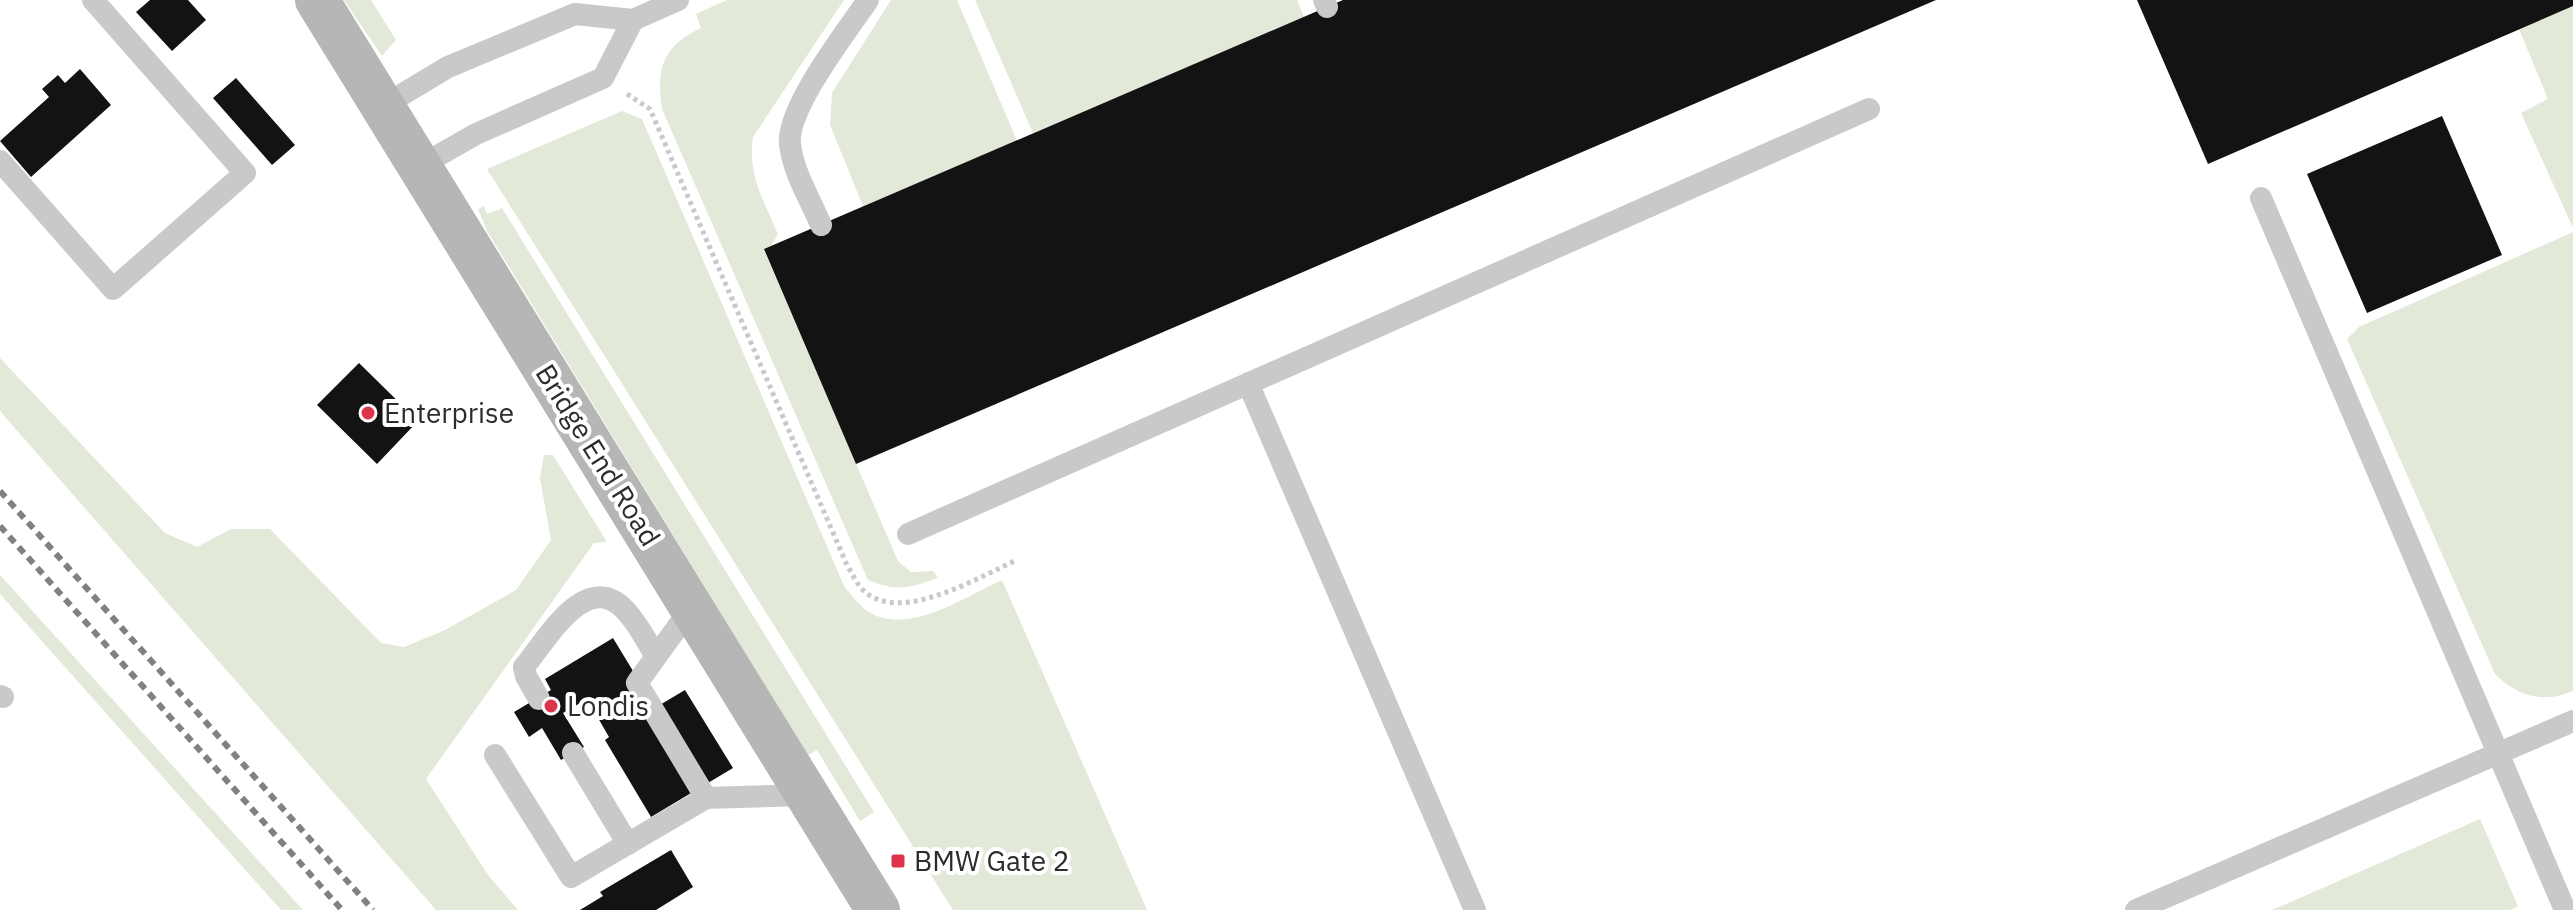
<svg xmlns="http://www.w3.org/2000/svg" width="2573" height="910" viewBox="0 0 2573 910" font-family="'IBM Plex Sans',sans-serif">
	<rect width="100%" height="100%" fill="#fff"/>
	<path fill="#e3e9d9" d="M344,0H371L396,40L382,56Z
		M727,0H844L753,137C747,174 764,201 778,234L771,246L764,250L898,561L911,572L933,571L938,578C909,588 898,592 868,580L662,109C656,68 663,46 701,28L696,14Z
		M891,0H957L1017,141L863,206L830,125L832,93Z
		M975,0H1297L1304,17L1033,133Z
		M2573,6V228L2521,113L2548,99L2519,29Z
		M622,111L642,119L845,588C852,595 859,605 867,611C908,637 964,597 1002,580L1147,910H953L487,169Z
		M484,206L487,214L502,208L874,812L860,821L817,750L808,755L487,231L478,209Z
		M2573,232V691C2543,704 2517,696 2495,674L2347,339L2359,327Z
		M0,358L165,533L197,547L231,529H270L381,643L404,647L445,630L516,590L551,540L540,478L544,455H553L607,542L594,543L426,779L488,875L518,910H436L0,411Z
		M0,575L303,910H281L0,594Z
		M2480,819L2518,906L2511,910H2272Z"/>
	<path fill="#131313" d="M150,0H188L206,20L172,51L136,12Z
		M1343,0H1936L856,464L764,249Z
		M2137,0H2573V6L2208,164Z
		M80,69L111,105L31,177L0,141L49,97L42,89L58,75L65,83Z
		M236,78L295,145L272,165L213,98Z
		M2442,116L2502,255L2367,313L2307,174Z
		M359,363L418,421L377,464L317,405Z
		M613,638L633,671L658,706L685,690L733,768L651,817L605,740L609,737L587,699L563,713L584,747L561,760L542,728L529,737L514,712L551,690L545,679Z
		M671,850L693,887L656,910H580L603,896L600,892Z"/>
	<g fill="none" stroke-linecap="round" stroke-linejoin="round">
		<path stroke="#c9c9c9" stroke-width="5" stroke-dasharray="4 4" stroke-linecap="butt" d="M627,94L650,109L847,565C852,573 857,585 864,591C901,625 980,576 1017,560"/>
		<path stroke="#c9c9c9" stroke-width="22" d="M1324,0L1327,7
			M383,106L448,67L575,14L633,20L678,0
			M0,161L113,289L245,173L93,0
			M420,166L476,134L603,78L633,20
			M2261,198L2565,910
			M821,225C810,199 793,172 790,144C786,109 847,31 868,0
			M1248,383L1475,910
			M908,534L1869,109
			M692,607L637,683L706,798
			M0,696L3,697
			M539,699L526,676L524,667C547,640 586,568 625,610C638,623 646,641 656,656
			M573,753L628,844
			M495,755L571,877L706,798L807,795
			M2136,910L2573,721"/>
		<path stroke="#b6b6b6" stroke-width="44" d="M317,0L878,910"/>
		<path stroke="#818181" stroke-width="6" stroke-dasharray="8 6" stroke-linecap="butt" d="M0,491L373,910
			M0,526L342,910"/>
	</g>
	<g fill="#dd334b" stroke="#fff" stroke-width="3">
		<circle cx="368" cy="413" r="8"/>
		<circle cx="551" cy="706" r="8"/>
		<rect x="890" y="853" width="16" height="16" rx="4"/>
	</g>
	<g text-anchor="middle" stroke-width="8" stroke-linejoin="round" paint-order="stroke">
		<g font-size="28" fill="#2c2c2c" stroke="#fff" text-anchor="start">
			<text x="384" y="423">Enterprise</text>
			<text x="567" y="716">Londis</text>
			<text x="914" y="871">BMW Gate 2</text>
		</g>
		<g font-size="28" fill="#2c2c2c" stroke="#fff">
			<text transform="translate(598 455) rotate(58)" y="10">Bridge End Road</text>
		</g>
	</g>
</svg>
